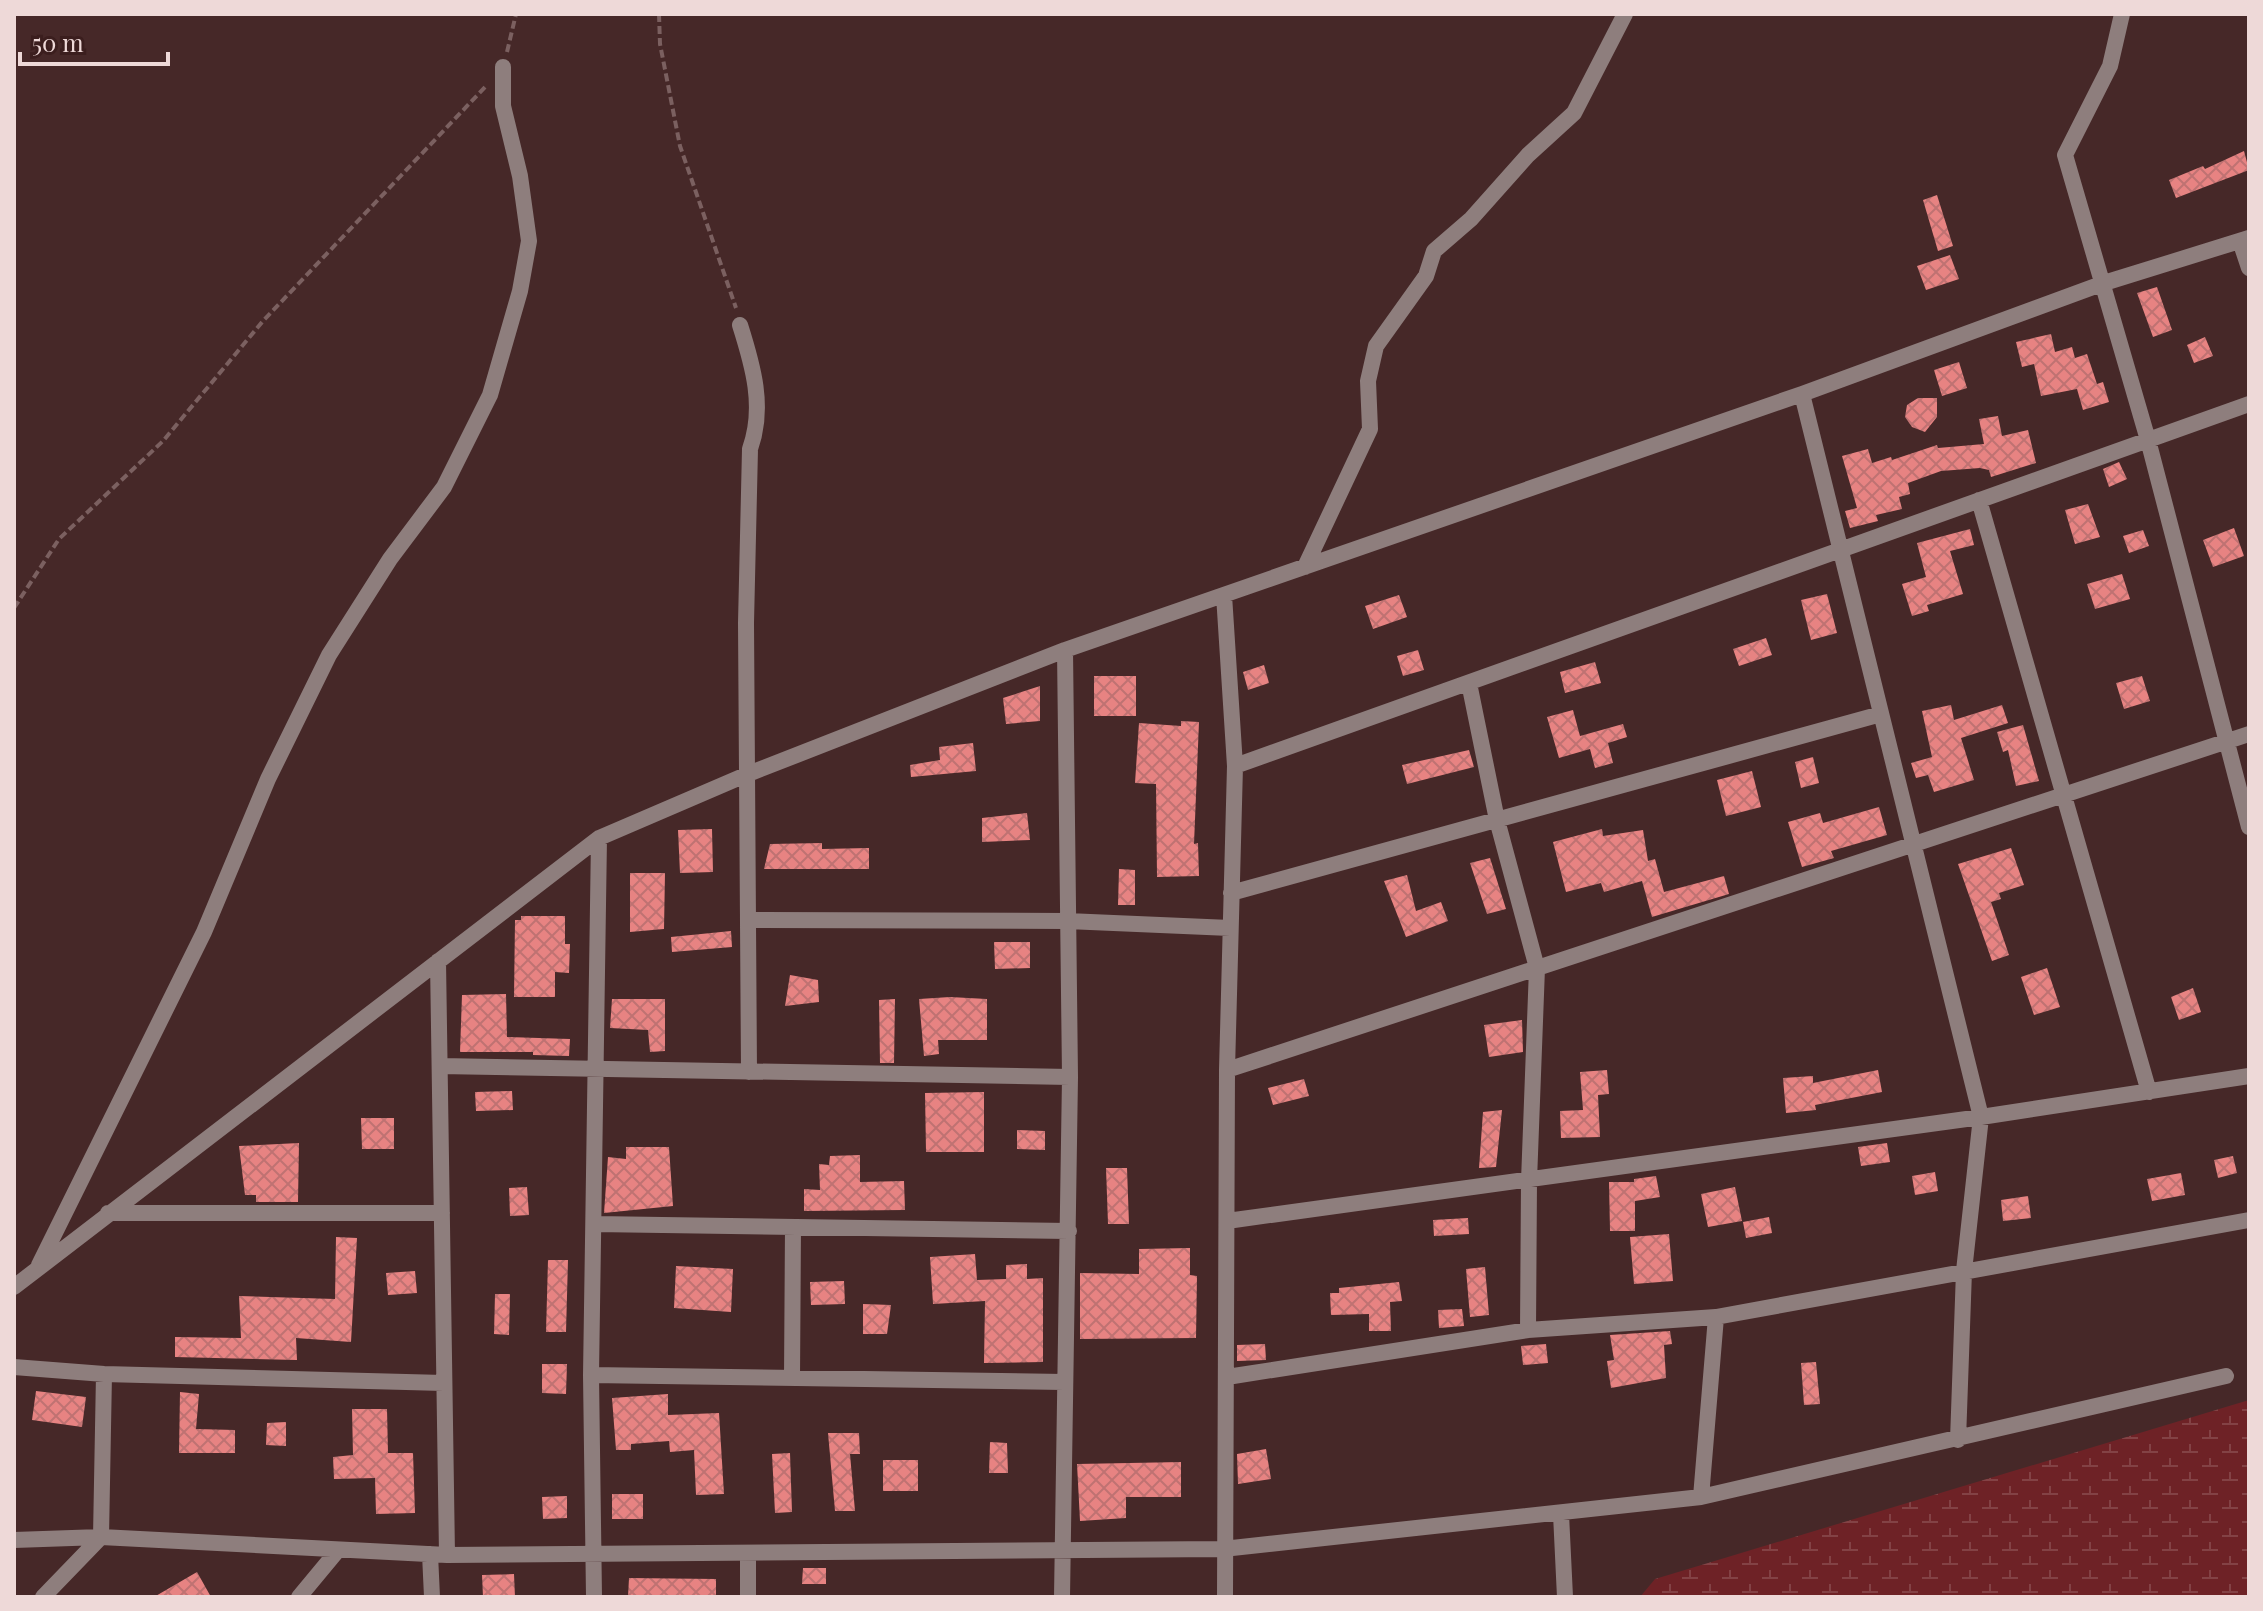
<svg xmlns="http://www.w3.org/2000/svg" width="2263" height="1611" viewBox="0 0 2263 1611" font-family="'Playfair Display',serif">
	<defs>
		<pattern id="wetland-marsh" width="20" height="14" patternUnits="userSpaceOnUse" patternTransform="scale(2)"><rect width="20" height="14" fill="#6e2226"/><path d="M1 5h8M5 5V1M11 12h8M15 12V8" fill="none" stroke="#834245"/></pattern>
		<pattern id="building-cross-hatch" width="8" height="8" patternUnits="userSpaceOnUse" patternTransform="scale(2)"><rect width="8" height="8" fill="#e78382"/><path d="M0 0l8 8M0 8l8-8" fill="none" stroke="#bf7272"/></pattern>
	</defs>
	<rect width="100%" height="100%" fill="#462828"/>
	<path fill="url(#wetland-marsh)" d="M2249,1400V1597H1640L1655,1579Z"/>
	<path fill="url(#building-cross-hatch)" d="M2244,151L2249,170L2176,198L2169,180L2203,166L2205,169Z
		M1937,195L1953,246L1938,251L1923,200Z
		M1950,255L1959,279L1926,290L1917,266Z
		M2157,287L2172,330L2153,337L2137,293Z
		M2051,334L2055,352L2072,347L2075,358L2087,354L2097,384L2103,382L2109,402L2083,410L2077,389L2041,396L2034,364L2022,367L2016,342Z
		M2205,337L2213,356L2194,363L2187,345Z
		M1959,362L1967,388L1942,396L1934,370Z
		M1918,398H1937V417L1925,432L1912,427L1905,417L1907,405Z
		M1998,416L2002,436L2028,430L2036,463L1991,477L1989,470L1980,468L1941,471L1908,483L1910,494L1899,497L1902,509L1876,515L1878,521L1850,528L1845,511L1857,508L1842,456L1868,449L1872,463L1891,457L1892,460L1937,445L1938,448L1984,444L1979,419Z
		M2119,462L2127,479L2109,487L2103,469Z
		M2088,504L2100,537L2075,544L2065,510Z
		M2234,528L2244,556L2213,567L2203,540Z
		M1970,529L1974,545L1950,551L1963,594L1927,605L1929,611L1912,616L1902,584L1926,577L1917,543Z
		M2143,530L2149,546L2129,553L2123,536Z
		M2122,574L2130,599L2095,609L2087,584Z
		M1827,594L1837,633L1811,640L1801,600Z
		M1399,595L1407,617L1373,629L1365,606Z
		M1766,638L1772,655L1739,666L1733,649Z
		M1418,650L1424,670L1403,676L1397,656Z
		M1595,662L1601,683L1565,693L1560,672Z
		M1264,665L1269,683L1248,690L1243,672Z
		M1094,676H1136V716H1094Z
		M2142,676L2150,701L2124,709L2116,683Z
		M1040,686V721L1006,724L1003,698Z
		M1951,705L1954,720L2002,705L2008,723L1961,738L1974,780L1934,792L1928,775L1916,778L1911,763L1932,757L1922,711Z
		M1573,710L1580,736L1623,724L1627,737L1608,743L1613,763L1595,768L1590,749L1559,758L1547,717Z
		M1181,721L1199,722L1194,844L1198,843L1199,876L1157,877L1156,784L1135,783L1139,723L1181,726Z
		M2023,725L2039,781L2016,786L2008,750L2003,752L1997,732Z
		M973,743L976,771L911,777L910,765L940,760L939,747Z
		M1469,750L1474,767L1407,784L1402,765Z
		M1813,757L1819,783L1801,788L1795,762Z
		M1752,771L1761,807L1726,816L1717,780Z
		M1879,807L1887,835L1831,851L1834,858L1802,867L1788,822L1820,813L1823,823Z
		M1027,813L1030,840L982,842V818Z
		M712,829L713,872L680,873L678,830Z
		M1602,829L1603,836L1643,830L1648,861L1655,859L1664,892L1724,876L1729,894L1652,917L1642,881L1604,892L1601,883L1566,892L1553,842Z
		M822,843V849L869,848V869H764L770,844Z
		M2011,848L2024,885L1999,893L2001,899L1991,902L2009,955L1992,961L1958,864Z
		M1490,858L1506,909L1487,914L1470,863Z
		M1119,869L1135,870V905H1118Z
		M630,873H665L664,929L630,932Z
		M1407,875L1416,911L1441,902L1448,921L1406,937L1384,881Z
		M521,916H565V944H570L569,973L555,972V997H514L515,920H521Z
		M731,931L732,947L672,952L671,937Z
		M994,942H1030V968L995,969Z
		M2047,968L2060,1007L2034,1015L2021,977Z
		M790,975L818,980L819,1002L785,1006Z
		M2193,988L2201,1012L2179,1020L2171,997Z
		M506,994L507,1037L570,1039L569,1056L533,1055V1052H460L462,995Z
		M950,997L987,999V1040H938L939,1054L924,1056L919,999Z
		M612,999H665V1051L650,1052L648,1030L610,1028Z
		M895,999L894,1063H880L879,1000Z
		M1522,1020L1523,1052L1489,1057L1484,1025Z
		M1607,1070L1609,1094L1598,1095L1600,1137L1561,1138L1560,1111L1583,1110L1580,1072Z
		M1878,1070L1882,1092L1815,1105L1816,1110L1786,1113L1783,1078L1813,1076V1083Z
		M1304,1079L1309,1096L1273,1105L1268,1088Z
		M512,1091L513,1110L476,1111L475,1092Z
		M984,1092V1152H926L925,1093Z
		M1502,1110L1496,1167L1479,1168L1483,1112Z
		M361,1118H394V1149H362Z
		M1017,1130L1045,1131V1150L1017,1149Z
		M299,1143L298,1202H256V1195H245L239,1146Z
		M1887,1143L1890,1162L1861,1166L1858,1147Z
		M626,1147H669L673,1206L604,1213L608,1157L626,1159Z
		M860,1155V1182L904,1181L905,1210L804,1211V1189L820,1190L819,1164L829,1165L830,1156Z
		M2233,1156L2237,1173L2218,1178L2214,1160Z
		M1106,1168H1127L1129,1224H1108Z
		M1935,1172L1938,1191L1915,1195L1912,1176Z
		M2181,1173L2185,1195L2152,1201L2147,1179Z
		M1656,1176L1660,1197L1635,1201V1231H1610L1609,1182H1634V1179Z
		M527,1187L529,1215L510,1216L509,1188Z
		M1735,1187L1742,1221L1708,1227L1701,1194Z
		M2028,1196L2031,1218L2003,1221L2001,1200Z
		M1769,1217L1772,1233L1746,1238L1743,1222Z
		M1468,1218L1469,1234L1434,1236L1433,1220Z
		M1669,1234L1673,1281L1634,1284L1630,1237Z
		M336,1237L357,1238L351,1342L296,1338L297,1360L175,1357V1337L241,1338L239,1296L335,1299Z
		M1190,1248V1275L1197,1276L1196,1338L1080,1339V1273L1139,1274V1249Z
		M975,1254L977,1280L1006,1279V1265L1027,1264V1279L1043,1278V1362L984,1363L985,1301L933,1304L930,1257Z
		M548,1260H568L566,1332H546Z
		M676,1266L733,1269L731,1312L674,1308Z
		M1485,1267L1489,1315L1470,1317L1466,1269Z
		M415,1271L417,1293L388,1295L386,1273Z
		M844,1281L845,1304L811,1305L810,1282Z
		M1399,1282L1402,1301L1390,1302L1391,1331H1369V1314L1331,1315L1330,1293H1339V1288Z
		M495,1294H510L509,1335L494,1334Z
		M863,1304L891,1305L887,1334H863Z
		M1462,1309L1464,1326L1439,1328L1438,1310Z
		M1670,1331L1672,1344L1664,1345L1666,1378L1611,1388L1607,1361L1614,1360L1610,1335Z
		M1265,1344L1266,1360L1237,1361V1345Z
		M1546,1344L1548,1363L1523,1365L1521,1346Z
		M1816,1362L1820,1404L1804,1405L1801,1363Z
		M542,1364H567L566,1394L542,1393Z
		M36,1391L86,1397L82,1427L32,1420Z
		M180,1392L199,1394L196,1429L235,1430V1453H179Z
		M668,1394V1415L719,1413L724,1494L696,1495L694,1450L670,1452L669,1441L631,1444V1450H616L612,1398Z
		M352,1409H387L388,1453H413L415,1513L376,1514L375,1478L334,1479L333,1457L353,1455Z
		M286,1422V1446L266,1445L267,1423Z
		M828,1433H859L860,1454H850L855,1511H835Z
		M990,1442L1007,1443L1008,1473H989Z
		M1266,1449L1271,1479L1238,1484L1237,1454Z
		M790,1453L792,1512L775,1513L772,1454Z
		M883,1460H918V1491H883Z
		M1181,1462V1497H1126V1518L1080,1521L1077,1464Z
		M612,1494H643V1519H612Z
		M567,1496V1518L543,1519L542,1497Z
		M803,1568H826V1584H802Z
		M197,1572L211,1597H154Z
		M514,1574L515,1597H483L482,1575Z
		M629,1578L716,1579V1597H628Z"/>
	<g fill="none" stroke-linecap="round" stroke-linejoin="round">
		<path stroke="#7b6060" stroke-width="4" stroke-dasharray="8 4" stroke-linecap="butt" d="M659,14L660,44L680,146L736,308
			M507,52L516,14
			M14,608L59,539L163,441L263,321L486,86"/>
		<path stroke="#8e7e7d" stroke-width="16" d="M2122,14L2110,66L2065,155L2148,440L2249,827
			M2240,241L2249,268
			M740,325C753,366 765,407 750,449L746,623L749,1072
			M1802,394L1981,1117L1964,1271L1958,1440
			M1979,500L2149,1092
			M1305,567L1370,429L1368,381L1376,346L1426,276L1434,251L1471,219L1528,155L1574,113L1625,14
			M1224,595L1235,766L1227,1070L1225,1597
			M1469,683L1497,820L1537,968L1529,1181L1528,1330
			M1235,766L2249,404
			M1231,893L1881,714
			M748,920L1067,921L1230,928
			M438,961L447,1555
			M440,1066L1070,1077
			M1227,1070L2249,734
			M108,1213H442
			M1227,1221L1981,1117L2249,1076
			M595,1224L1069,1231
			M39,1265L204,932L268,779L329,655L390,559L444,487L490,395L520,291L529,241L520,176L503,106V67
			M14,1287L599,838L748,774L1065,650L1802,394L2104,283L2249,238
			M14,1367L104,1374L444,1383
			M591,1375L1064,1382
			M1227,1377L1528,1330L1716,1317L2249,1220
			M792,1378L793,1227
			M1701,1497L1716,1317
			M1561,1514L1565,1597
			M14,1540L101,1537L447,1555L1223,1549L1701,1497L2226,1376
			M430,1554L432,1597
			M748,1554V1597
			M43,1597L101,1537L104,1374
			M299,1597L338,1550
			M594,1597L591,1375L599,838
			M1062,1597L1070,1077L1065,650"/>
	</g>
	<rect width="2263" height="1611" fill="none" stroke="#eed9d8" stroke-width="32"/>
	<path d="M20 52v12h148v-12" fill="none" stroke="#eed9d8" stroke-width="4"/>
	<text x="32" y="52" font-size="24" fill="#eed9d8" stroke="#3b1e1e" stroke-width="6" paint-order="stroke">50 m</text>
</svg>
